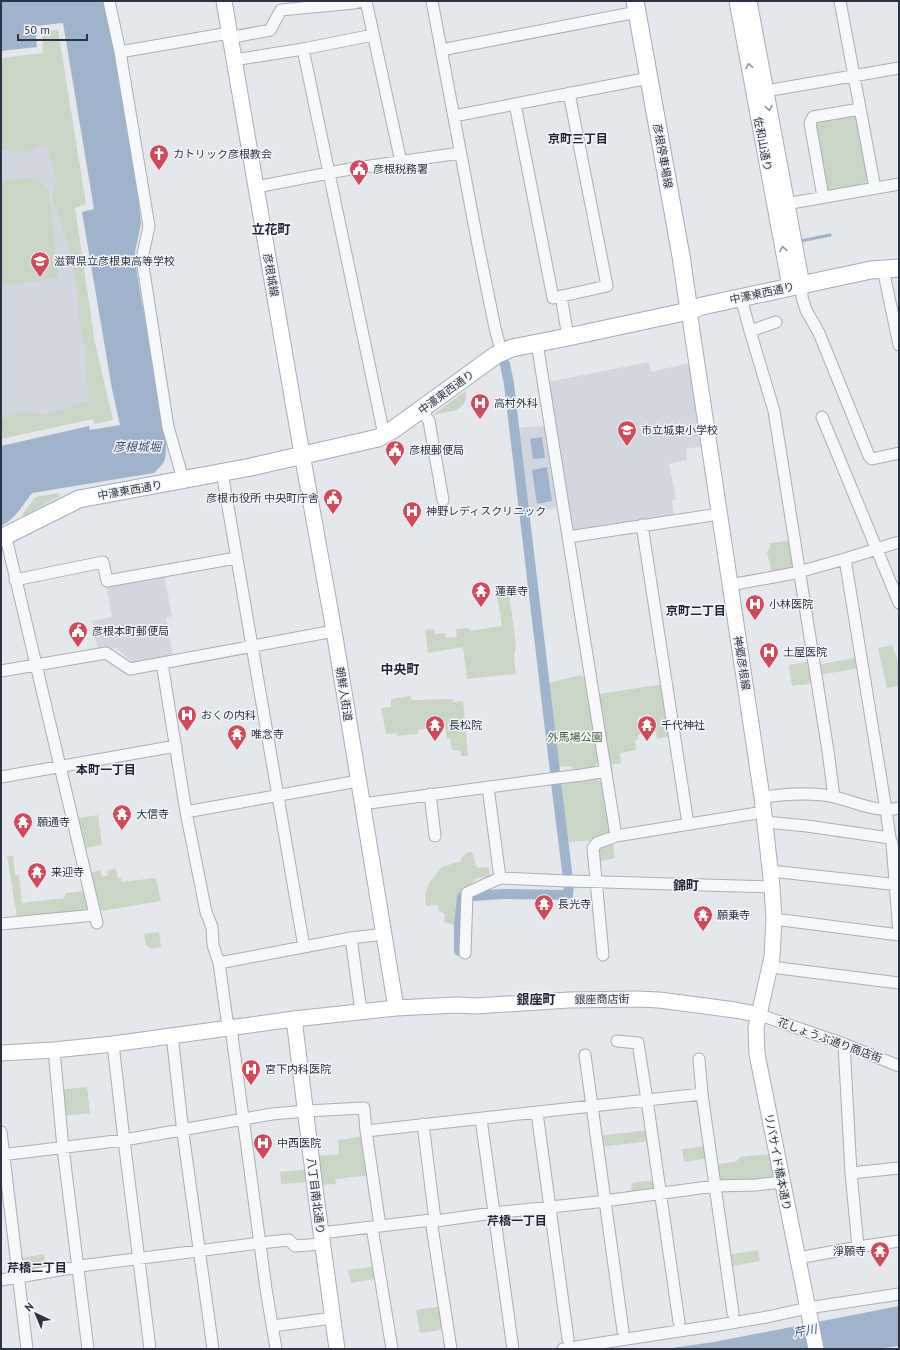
<svg xmlns="http://www.w3.org/2000/svg" width="900" height="1350" viewBox="0 0 900 1350" font-family="'PT Sans','Noto Sans JP',sans-serif">
	<rect width="100%" height="100%" fill="#e4e7ec"/>
	<path fill="#d2d6de" d="M55,140L101,409L1,435V147Z
		M649,362L651,372L689,363L701,447L688,448L686,450L687,460L669,464L676,499L672,500L674,517L573,532L548,382Z
		M531,426L532,427L544,426L545,427L557,506H555V508L532,512L529,510L517,431L519,428Z
		M164,574L172,616L166,618L173,657L135,664L116,648L98,651L92,621L112,617L106,584Z"/>
	<path fill="#c9d6c5" d="M58,30L86,204L75,208L95,343L113,420L94,424L93,419L1,439V417H7L22,412L49,414L89,401L85,362L86,350L80,328L78,294L72,258L52,196L57,182L47,144C36,146 28,153 16,153C11,153 7,149 1,150V58L43,53L42,31Z
		M851,113L858,118L869,178L864,185L831,192L824,187L813,124L817,119Z
		M37,178L49,192L58,278L1,286V180Z
		M465,391C468,400 464,405 457,410L433,415Z
		M58,493L60,496L24,516L22,515L35,497Z
		M792,540L794,568L772,573L767,552L770,548V543Z
		M504,587L507,593L509,592L516,647L514,656L516,674L467,679L463,647L428,653L425,630L434,629L435,634L445,633L446,638L457,637L456,629L469,628L470,631L502,626L496,589Z
		M892,645L899,664V686L887,688L878,648Z
		M859,657L861,668L818,675L817,665Z
		M812,661L815,683L792,686L789,665Z
		M580,675L589,681L599,760L594,767L582,772L581,769L577,770L576,768L572,769L571,766L557,767L545,684Z
		M664,684L672,736L657,739L656,732H653L650,715L638,717L641,734L638,735V739L635,740L636,750L620,753L621,763L612,765L613,771L610,772L598,694Z
		M411,696V700L453,699L454,702L463,701L468,756H461V752L459,750H452L450,738L447,739L445,726L418,730V734L397,736L396,733L386,734L381,708L391,707V699Z
		M592,777L597,778L603,785L610,832L608,835L594,840L567,842L559,782Z
		M98,815L102,845L85,848L79,818Z
		M613,841L615,858L597,862L599,846Z
		M468,852H471C476,857 473,863 478,868L489,867L490,877L477,878L464,891L460,896L457,926L444,922L445,914L439,911L438,905L426,906L425,895L429,883L442,867L461,861L462,857Z
		M7,856H13L15,875H19L22,903L64,898L66,893L84,891L88,910L17,917Z
		M116,869L118,878H121V882L156,878L161,901L101,911L91,873L100,870L102,877L108,875L107,870Z
		M159,932L161,947L151,949L146,945L144,934Z
		M87,1087L90,1113L61,1116L58,1090Z
		M649,1130L651,1141L599,1147L598,1136Z
		M365,1136L371,1175L335,1179L336,1184L319,1185L316,1156L339,1154L338,1140Z
		M707,1146L709,1158L684,1162L682,1149Z
		M769,1154L774,1180L719,1181L715,1165L737,1161L740,1157Z
		M308,1169L309,1182L281,1184L280,1172Z
		M656,1180L658,1191L632,1196L631,1183Z
		M758,1250L760,1261L728,1267L727,1255Z
		M44,1254L47,1269L19,1274L17,1259Z
		M378,1266L380,1278L351,1283L348,1270Z
		M443,1306L446,1329L420,1333L416,1310Z"/>
	<path fill="#9fb4cc" d="M1,1H104L113,37L137,189L141,223L135,252L137,274L166,443C166,460 166,462 154,473L32,493C23,505 15,519 1,526V446L89,426L90,430L120,425L112,389L82,212L94,209L63,23L35,26L37,47L1,51Z
		M542,437L545,458L533,459L530,439Z
		M547,467L552,501L537,504L532,470Z
		M899,1306V1346L876,1349H664L714,1342Z"/>
	<g fill="none" stroke-linecap="round" stroke-linejoin="round">
		<path stroke="#9fb4cc" stroke-width="3" d="M801,241L830,235"/>
		<path stroke="#9fb4cc" stroke-width="10" d="M505,364L509,384L555,772
			M556,783L568,879
			M474,896L503,894L568,895L569,883
			M459,951V926L462,897"/>
		<g stroke="#a9aeb7" stroke-width="13">
			<path id="street" d="M109,1L120,52L149,226L142,259L168,427L183,479
				M366,1L401,162
				M432,1L478,245L495,328L499,343L503,352
				M840,1L875,188
				M229,38L270,30L281,10L354,3L363,1
				M303,49L384,435
				M441,50L637,12
				M120,52L229,33
				M234,60L303,49L373,35
				M760,92L899,68
				M515,104L553,298L607,286L569,93
				M454,116L649,78
				M256,187L350,169L460,153
				M823,197L810,123L813,117L860,109
				M780,205L899,184
				M883,269L899,345
				M802,285V297L806,310L819,333L869,456L872,459L899,453
				M561,296L568,337
				M741,298L750,331L774,411L828,751L834,797
				M750,331L776,322
				M537,343L616,836
				M421,410L429,421L443,500
				M822,417L899,603
				M222,472L304,947
				M642,525L688,824
				M4,537L8,546L97,923
				M568,537L719,514
				M845,559L886,810L890,838L892,843L899,934
				M15,580L103,562L107,581L236,558
				M730,585L795,573L845,559L899,542
				M162,663L186,812L206,912L212,927L213,945L219,963L227,1020L231,1028L266,1289L276,1349
				M1,671L106,653L130,669L334,631
				M1,777L176,746
				M488,787L500,878
				M430,794L435,836
				M762,797C785,794 807,792 830,796C852,800 876,814 899,808
				M362,804L557,778L582,775L605,771
				M186,812L358,781
				M765,822L807,826L890,838
				M771,871L899,885
				M570,881L772,887
				M774,919L899,935
				M1,924L95,915
				M351,938L361,1011
				M465,953L467,893L500,878L566,881
				M603,955L593,848L597,843L616,836L764,812
				M219,963L351,938L384,934
				M771,967L899,983
				M760,1015L844,1044L899,1066
				M172,1035L183,1133L213,1349
				M617,1041L638,1043L647,1100L702,1094
				M113,1044L124,1140L150,1349
				M844,1044L851,1173L858,1247
				M54,1050L63,1148L88,1349
				M585,1055L623,1331
				M699,1059L702,1094L733,1313
				M537,1113L568,1339
				M481,1119L513,1349
				M423,1124L435,1220
				M366,1131L380,1226
				M1,1132L27,1349
				M1,1155L124,1140L272,1114L306,1111L364,1108L366,1131L647,1100L679,1322
				M851,1173L899,1168
				M431,1220L451,1349
				M372,1227L392,1349
				M321,1233L431,1220H435L436,1221L493,1213L597,1202L715,1186L756,1185L782,1182
				M798,1258L858,1247L899,1241
				M1,1280L77,1267L80,1266L260,1243L289,1240L295,1246L322,1244
				M273,1326L332,1318
				M563,1349L659,1334L713,1326L767,1317L808,1308L899,1294"/>
		</g>
		<g stroke="#a9aeb7" stroke-width="17">
			<path id="secondary" d="M224,1L299,437L334,631L396,1008
				M737,1L790,287
				M749,1L802,285
				M689,311L762,797L772,887L774,919L772,957L756,1028L757,1054L816,1349
				M294,1019L316,1196L337,1349
				M1,1053L54,1050L113,1044L294,1019L396,1008L457,1005L475,1006L569,1000L637,999L659,1000L735,1010L760,1015"/>
		</g>
		<g stroke="#a3abb8" stroke-width="19">
			<path id="primary" d="M635,1L681,256L689,311
				M1,538L79,499L251,467L378,438L394,429L496,355L512,348L568,337L689,311L702,306L871,270L899,268"/>
		</g>
		<use href="#street" stroke="#f7f8fa" stroke-width="11"/>
		<use href="#secondary" stroke="#fff" stroke-width="15"/>
		<use href="#primary" stroke="#fff" stroke-width="17"/>
	</g>
	<defs><path id="oneway-chevron" d="M-2-3.5L2.5 0L-2 3.5" fill="none" stroke-width="1.6" stroke-linecap="round" stroke-linejoin="round"/></defs>
	<g stroke="#959aa2">
		<use href="#oneway-chevron" transform="translate(749 66) rotate(-100)"/>
		<use href="#oneway-chevron" transform="translate(769 108) rotate(79)"/>
		<use href="#oneway-chevron" transform="translate(783 249) rotate(-100)"/>
	</g>
	<defs>
		<g id="church-pin" transform="scale(1)"><path d="M0 17L-7.5 6A9.5 9.5 0 1 1 7.5 6Z" fill="#d1495b" stroke="#f4f6f9"/><path d="M-1.2-6h2.4v3.5h3.3v2.4h-3.3V6h-2.4V-.1h-3.3v-2.4h3.3Z" fill="#fff"/></g>
		<g id="civic-pin" transform="scale(1)"><path d="M0 17L-7.5 6A9.5 9.5 0 1 1 7.5 6Z" fill="#d1495b" stroke="#f4f6f9"/><path d="M-.6-6.5H3V-4.5H.6V-3L4-1V1h2V6H-6V1h2V-1L-.6-3ZM-1.2 2.5V6h2.4V2.5Z" fill="#fff"/></g>
		<g id="school-pin" transform="scale(1)"><path d="M0 17L-7.5 6A9.5 9.5 0 1 1 7.5 6Z" fill="#d1495b" stroke="#f4f6f9"/><path d="M0-5L7-2L0 1L-7-2ZM-4 1L0 2.5L4 1V4Q0 6-4 4Z" fill="#fff"/></g>
		<g id="hospital-pin" transform="scale(1)"><path d="M0 17L-7.5 6A9.5 9.5 0 1 1 7.5 6Z" fill="#d1495b" stroke="#f4f6f9"/><path d="M-5-5h3v3.5h4V-5h3V5h-3V1.5h-4V5h-3Z" fill="#fff"/></g>
		<g id="temple-pin" transform="scale(1)"><path d="M0 17L-7.5 6A9.5 9.5 0 1 1 7.5 6Z" fill="#d1495b" stroke="#f4f6f9"/><path d="M0-6L5-2H3V0L6.5 2.5H4V6H1.5V3h-3V6H-4V2.5H-6.5L-3 0V-2H-5Z" fill="#fff"/></g>
	</defs>
	<g fill-rule="evenodd">
		<use href="#church-pin" x="159" y="154"/>
		<use href="#civic-pin" x="359" y="169"/>
		<use href="#school-pin" x="40" y="261"/>
		<use href="#hospital-pin" x="480" y="403"/>
		<use href="#school-pin" x="627" y="430"/>
		<use href="#civic-pin" x="395" y="450"/>
		<use href="#civic-pin" x="333" y="498"/>
		<use href="#hospital-pin" x="412" y="511"/>
		<use href="#temple-pin" x="481" y="591"/>
		<use href="#hospital-pin" x="755" y="604"/>
		<use href="#civic-pin" x="78" y="631"/>
		<use href="#hospital-pin" x="769" y="652"/>
		<use href="#hospital-pin" x="187" y="715"/>
		<use href="#temple-pin" x="435" y="725"/>
		<use href="#temple-pin" x="647" y="725"/>
		<use href="#temple-pin" x="237" y="734"/>
		<use href="#temple-pin" x="122" y="814"/>
		<use href="#temple-pin" x="23" y="822"/>
		<use href="#temple-pin" x="37" y="872"/>
		<use href="#temple-pin" x="544" y="904"/>
		<use href="#temple-pin" x="703" y="915"/>
		<use href="#hospital-pin" x="251" y="1069"/>
		<use href="#hospital-pin" x="263" y="1143"/>
		<use href="#temple-pin" x="880" y="1251"/>
	</g>
	<g text-anchor="middle" stroke-width="3" stroke-linejoin="round" paint-order="stroke">
		<g font-size="11" fill="#2b3445" stroke="#f4f6f9">
			<text transform="translate(763 144) rotate(79)" y="4">佐和山通り</text>
			<text transform="translate(663 156) rotate(80)" y="4">彦根停車場線</text>
			<text transform="translate(271 275) rotate(80)" y="4">彦根城線</text>
			<text transform="translate(762 293) rotate(-12)" y="4">中濠東西通り</text>
			<text transform="translate(446 392) rotate(-36)" y="4">中濠東西通り</text>
			<text transform="translate(130 490) rotate(-10)" y="4">中濠東西通り</text>
			<text transform="translate(742 663) rotate(81)" y="4">神郷彦根線</text>
			<text transform="translate(344 694) rotate(81)" y="4">朝鮮人街道</text>
			<text transform="translate(602 999) rotate(-1)" y="4">銀座商店街</text>
			<text transform="translate(830 1040) rotate(20)" y="4">花しょうぶ通り商店街</text>
			<text transform="translate(778 1162) rotate(79)" y="4">リバサイド橋本通り</text>
			<text transform="translate(316 1196) rotate(83)" y="4">八丁目南北通り</text>
		</g>
		<g font-size="11" fill="#2b3445" stroke="#f4f6f9" text-anchor="start">
			<text x="173" y="158">カトリック彦根教会</text>
			<text x="373" y="173">彦根税務署</text>
			<text x="54" y="265">滋賀県立彦根東高等学校</text>
			<text x="494" y="407">高村外科</text>
			<text x="641" y="434">市立城東小学校</text>
			<text x="409" y="454">彦根郵便局</text>
			<text x="319" y="502" text-anchor="end">彦根市役所 中央町庁舎</text>
			<text x="426" y="515">神野レディスクリニック</text>
			<text x="495" y="595">蓮華寺</text>
			<text x="769" y="608">小林医院</text>
			<text x="92" y="635">彦根本町郵便局</text>
			<text x="783" y="656">土屋医院</text>
			<text x="201" y="719">おくの内科</text>
			<text x="449" y="729">長松院</text>
			<text x="661" y="729">千代神社</text>
			<text x="251" y="738">唯念寺</text>
			<text x="136" y="818">大信寺</text>
			<text x="37" y="826">願通寺</text>
			<text x="51" y="876">来迎寺</text>
			<text x="558" y="908">長光寺</text>
			<text x="717" y="919">願乗寺</text>
			<text x="265" y="1073">宮下内科医院</text>
			<text x="277" y="1147">中西医院</text>
			<text x="866" y="1255" text-anchor="end">淨願寺</text>
		</g>
		<g font-size="11" fill="#3f6138" stroke="#f4f6f9">
			<text x="575" y="741">外馬場公園</text>
		</g>
		<g font-size="12" font-weight="bold" fill="#1d2536" stroke="#f4f6f9">
			<text x="578" y="143">京町三丁目</text>
			<text x="696" y="615">京町二丁目</text>
			<text x="106" y="774">本町一丁目</text>
			<text x="517" y="1225">芹橋一丁目</text>
			<text x="37" y="1272">芹橋二丁目</text>
		</g>
		<g font-size="12" font-style="italic" fill="#34527a" stroke="#f4f6f9">
			<text x="137" y="451">彦根城堀</text>
			<text transform="translate(805 1331) rotate(-11)" y="4">芹川</text>
		</g>
		<g font-size="13" font-weight="bold" fill="#1d2536" stroke="#f4f6f9">
			<text x="271" y="234">立花町</text>
			<text x="400" y="674">中央町</text>
			<text x="686" y="890">錦町</text>
			<text x="536" y="1004">銀座町</text>
		</g>
	</g>
	<rect width="900" height="1350" fill="none" stroke="#2b3445" stroke-width="4"/>
	<g transform="translate(36 1314) rotate(316)" stroke="#f4f6f9" stroke-width="3" paint-order="stroke">
	<path d="M0-3L7 15L0 10L-7 15Z" fill="#2b3445"/>
	<text y="-6" font-size="11" font-weight="bold" text-anchor="middle" fill="#2b3445">N</text>
	</g>
	<path d="M18 34v6h69v-6" fill="none" stroke="#2b3445" stroke-width="2"/>
	<text x="24" y="34" font-size="12" fill="#2b3445" stroke="#f4f6f9" stroke-width="3" paint-order="stroke">50 m</text>
</svg>
